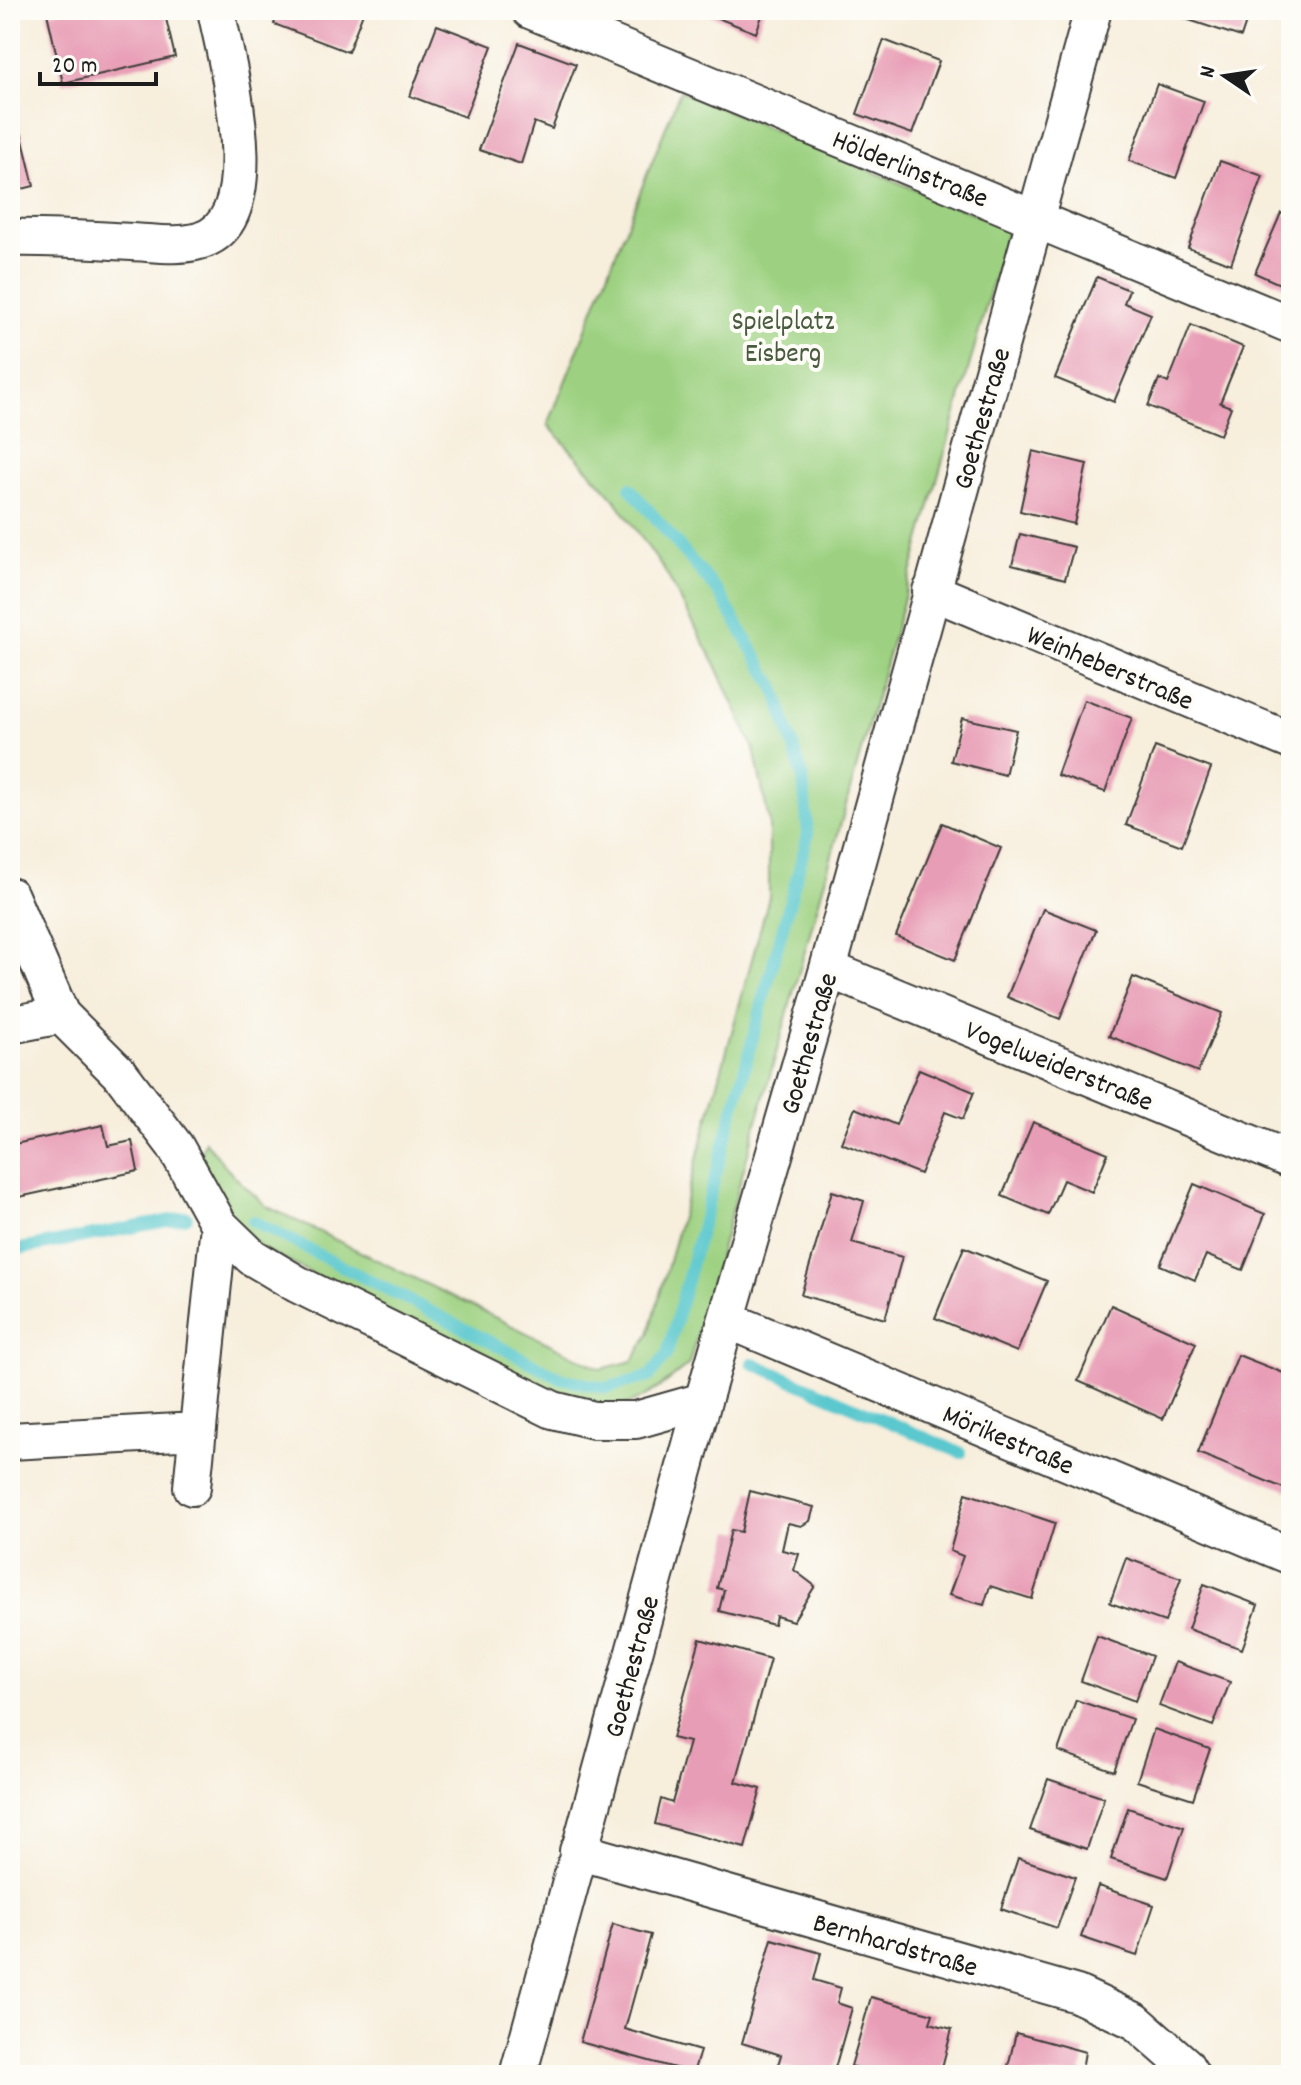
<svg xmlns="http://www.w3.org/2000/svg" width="1301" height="2085" viewBox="0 0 1301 2085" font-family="Dekko,sans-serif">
	<rect width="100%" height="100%" fill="#fdfcf7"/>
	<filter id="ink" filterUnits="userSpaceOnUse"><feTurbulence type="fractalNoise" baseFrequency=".0125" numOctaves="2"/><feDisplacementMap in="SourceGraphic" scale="16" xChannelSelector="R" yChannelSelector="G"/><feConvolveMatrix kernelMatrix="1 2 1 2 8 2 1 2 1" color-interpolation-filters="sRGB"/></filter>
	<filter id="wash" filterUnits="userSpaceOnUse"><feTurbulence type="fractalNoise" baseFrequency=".006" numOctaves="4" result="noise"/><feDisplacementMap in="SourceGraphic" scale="32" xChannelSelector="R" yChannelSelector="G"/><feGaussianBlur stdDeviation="1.8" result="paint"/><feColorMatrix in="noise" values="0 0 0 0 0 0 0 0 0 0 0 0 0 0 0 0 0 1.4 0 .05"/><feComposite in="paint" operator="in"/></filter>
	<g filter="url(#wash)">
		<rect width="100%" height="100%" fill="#f7eedc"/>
		<path fill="#9dd181" stroke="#5c764e" stroke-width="2" d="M680,91L1008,228L689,1364C661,1387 633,1412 594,1407C581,1406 568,1401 557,1397L261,1248L228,1212L198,1162L205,1141L232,1174L266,1206L601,1369L633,1361L649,1334L769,897V821L754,749L716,665L666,573L614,498L548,425Z"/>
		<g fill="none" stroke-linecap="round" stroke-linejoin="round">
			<path stroke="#5ac8ce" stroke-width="12" d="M253,1221L561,1378L605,1388L649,1377L667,1354L808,835L803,778L775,688L719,593L630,488
				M10,1251L187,1217
				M752,1363L961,1453"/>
		</g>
		<g id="blocks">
			<path fill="#e89db6" d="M64,10H164L175,57L63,83L47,13Z
				M279,10H364L348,52L274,24Z
				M697,10H764L756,33Z
				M1158,10H1250L1241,37Z
				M437,25L492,46L465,117L410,96Z
				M884,40L939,61L912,134L857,114Z
				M519,43L576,64L552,129L534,122L521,164L479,150Z
				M1157,84L1204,101L1176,178L1129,161Z
				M21,132L34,186L10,192V134Z
				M1220,161L1263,176L1231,264L1188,248Z
				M1281,213L1291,217V289L1255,273Z
				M1097,277L1129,290L1124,303L1151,314L1114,402L1055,378Z
				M1191,325L1243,347L1220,403L1231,407L1220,435L1148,406L1159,379L1168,383Z
				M1033,451L1087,464L1074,524L1020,511Z
				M1020,534L1074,547L1065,579L1012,565Z
				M1084,700L1132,718L1105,792L1057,775Z
				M962,718L1016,730L1005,775L951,761Z
				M1155,747L1211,768L1182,846L1126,825Z
				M942,823L1001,848L955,960L896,936Z
				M1043,909L1096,930L1060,1019L1007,997Z
				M1133,977L1222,1013L1198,1072L1109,1036Z
				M919,1069L974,1092L963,1119L945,1112L920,1174L841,1143L855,1108L896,1125Z
				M1033,1122L1108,1153L1092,1192L1063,1180L1048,1215L1002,1196Z
				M103,1125L108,1146L132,1141L138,1171L10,1199V1145Z
				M1194,1184L1265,1214L1243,1270L1206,1255L1195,1280L1160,1265Z
				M832,1191L864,1201L852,1243L902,1257L885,1319L801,1295Z
				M964,1247L1047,1281L1017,1352L935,1318Z
				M1111,1305L1196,1343L1163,1419L1078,1381Z
				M1238,1355L1291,1376V1483L1288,1490L1198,1453Z
				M750,1491L814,1507L810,1521L801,1526L788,1523L782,1550L799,1554L794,1570L815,1586L793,1621L776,1616L774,1625L719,1611L724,1590L717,1588L731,1530L741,1532Z
				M966,1493L1055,1523L1032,1599L990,1586L984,1605L949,1595L963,1556L950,1551Z
				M1126,1558L1181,1578L1165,1622L1110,1603Z
				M1204,1584L1258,1605L1242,1649L1188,1629Z
				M1097,1636L1152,1656L1135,1701L1081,1681Z
				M700,1639L770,1659L736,1782L761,1789L745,1848L655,1824L661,1799L672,1803L689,1742L672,1738Z
				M1175,1662L1230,1682L1213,1726L1159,1706Z
				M1076,1700L1132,1719L1114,1771L1058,1751Z
				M1154,1729L1210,1749L1193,1799L1137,1781Z
				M1048,1779L1104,1798L1087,1849L1030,1830Z
				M1128,1808L1184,1827L1167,1878L1111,1859Z
				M1018,1858L1075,1877L1057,1928L1001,1909Z
				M1098,1886L1154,1905L1137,1956L1081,1937Z
				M613,1924L651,1935L625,2029L700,2051L693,2073L580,2042Z
				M772,1939L821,1953L814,1980L841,1988L837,2003L852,2008L833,2075H815L778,2065L781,2055L742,2043Z
				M871,1997L933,2014L930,2023L952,2029L940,2075H859L861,2069L851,2066Z
				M1016,2033L1085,2052L1081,2075H1006Z"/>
		</g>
	</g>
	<g filter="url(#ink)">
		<use href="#blocks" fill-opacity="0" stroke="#3d3c39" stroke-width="2"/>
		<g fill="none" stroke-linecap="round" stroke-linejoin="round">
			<g stroke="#3d3c39" stroke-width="40">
				<path id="street" d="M530,10L1291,325
					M10,238C51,237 92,240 132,242C154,243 178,247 199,241C272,222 226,61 216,10
					M931,591L1291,741
					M10,896L61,1015L122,1076L175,1146L219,1225L252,1257L297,1284L553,1410L594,1420H636L703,1401
					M828,969L1291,1160
					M10,1025L61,1015
					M728,1320L1291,1556
					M10,1441L197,1431
					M192,1487L219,1225
					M578,1851L1077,1994L1135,2021L1185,2065L1191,2075
					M518,2075L703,1401L828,969L1093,10"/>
			</g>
			<use href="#street" stroke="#fff" stroke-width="36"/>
		</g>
	</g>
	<g text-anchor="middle" stroke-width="8" stroke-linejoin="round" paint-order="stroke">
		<g font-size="28" fill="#1c1c1c" stroke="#fdfcf7">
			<text transform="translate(911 167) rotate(22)" y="10">Hölderlinstraße</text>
			<text transform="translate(980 418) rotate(-74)" y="10">Goethestraße</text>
			<text transform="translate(1111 666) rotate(23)" y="10">Weinheberstraße</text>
			<text transform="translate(807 1043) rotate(-74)" y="10">Goethestraße</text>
			<text transform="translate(1060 1064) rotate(22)" y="10">Vogelweiderstraße</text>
			<text transform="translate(1009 1438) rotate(23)" y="10">Mörikestraße</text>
			<text transform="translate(630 1666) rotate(-75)" y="10">Goethestraße</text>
			<text transform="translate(896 1943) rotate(16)" y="10">Bernhardstraße</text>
		</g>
		<g font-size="28" fill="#495b3f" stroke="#fdfcf7">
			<text x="783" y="329">Spielplatz<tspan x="783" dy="32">Eisberg</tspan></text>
		</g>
	</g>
	<rect width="1301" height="2085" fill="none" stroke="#fdfcf7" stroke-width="40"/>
	<g transform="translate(1225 76) rotate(283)" stroke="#fdfcf7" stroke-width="6" paint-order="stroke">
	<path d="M0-6L14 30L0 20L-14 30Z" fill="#1c1c1c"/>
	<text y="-12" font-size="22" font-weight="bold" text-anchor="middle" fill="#1c1c1c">N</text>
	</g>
	<path d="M40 72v12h116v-12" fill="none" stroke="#1c1c1c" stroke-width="4"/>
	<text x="52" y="72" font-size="24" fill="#1c1c1c" stroke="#fdfcf7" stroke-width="6" paint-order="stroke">20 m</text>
</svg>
